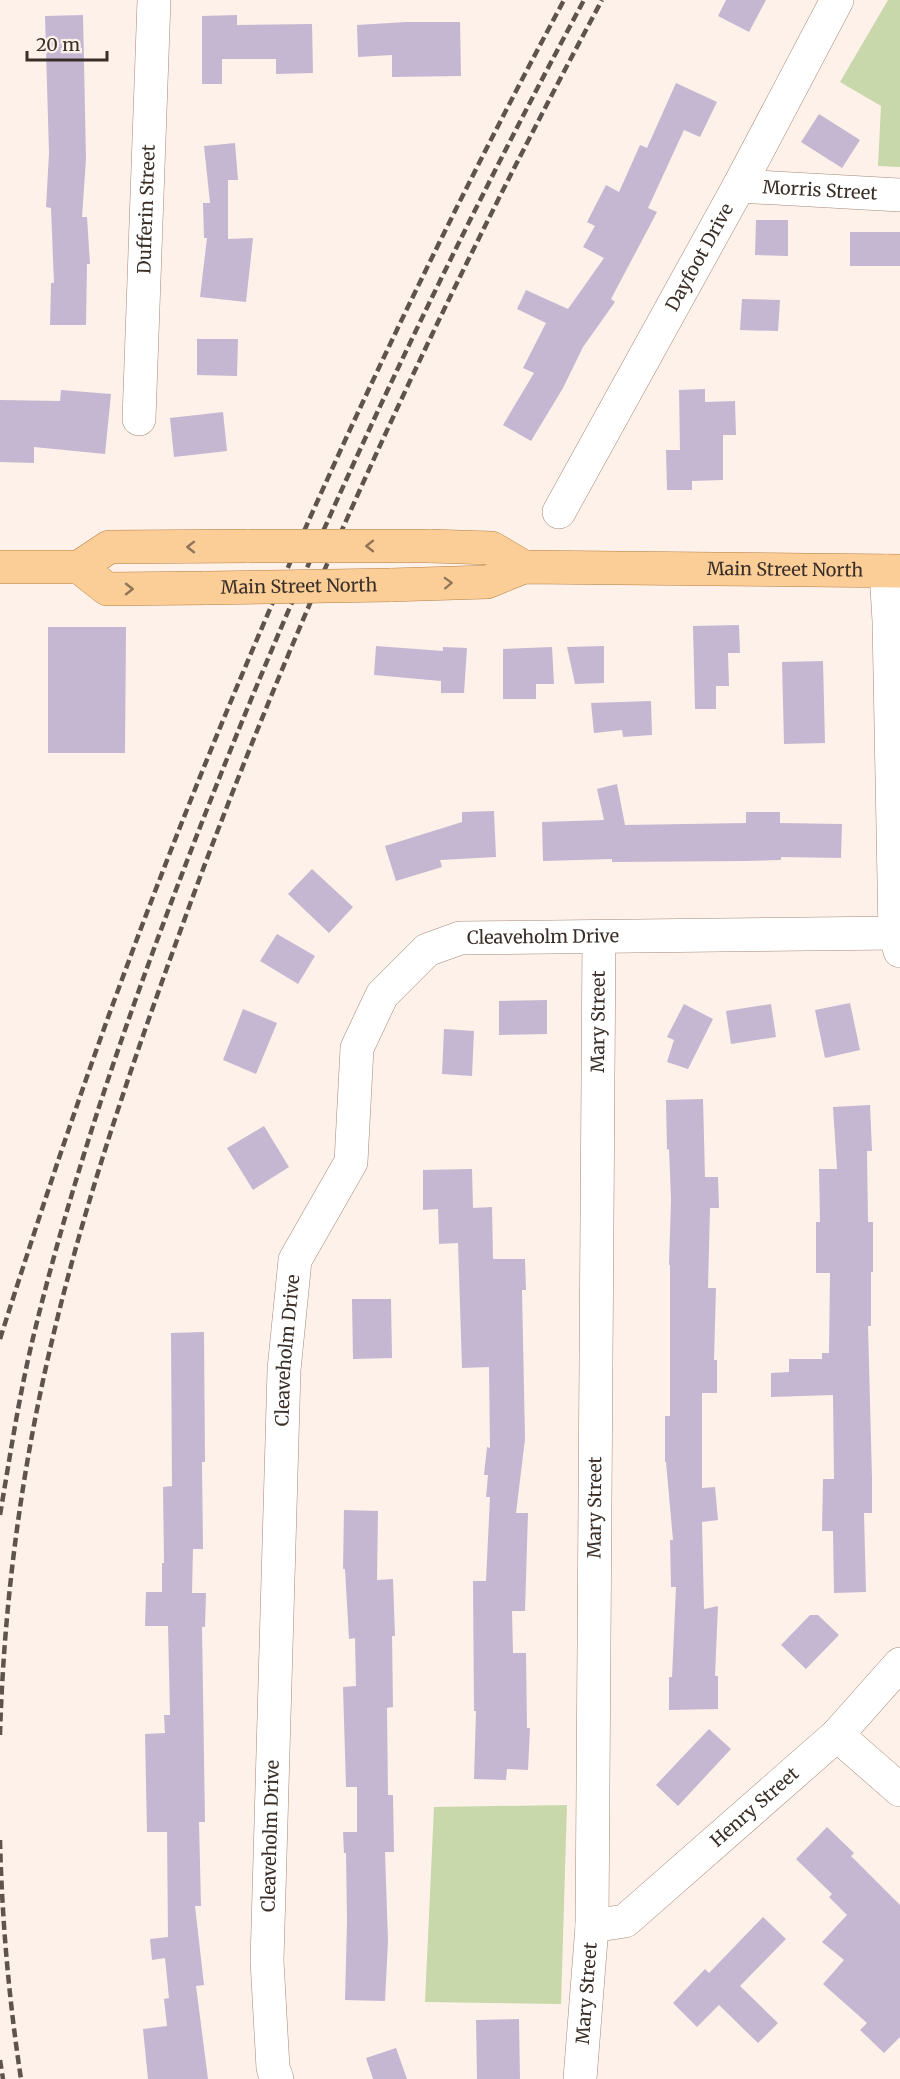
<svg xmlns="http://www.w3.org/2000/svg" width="900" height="2079" viewBox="0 0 900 2079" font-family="Merriweather,serif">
	<rect width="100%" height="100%" fill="#fdf1e9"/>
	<path fill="#c8d8ab" d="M888,0H900V167L878,166L881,106L840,82Z
		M567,1805L561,2004L425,2002L434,1807Z"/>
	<path fill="#c5b7d2" d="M726,0H766L749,32L718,16Z
		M83,15L86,159L82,217H87L90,264H87L86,325H50L51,283H54L51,208L46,207L49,153L45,16Z
		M237,15V25L312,24L313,73L276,74V59H222V84H202V16Z
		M406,22H460L461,76L392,77V55L358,57L357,25Z
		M676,83L717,102L700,137L684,130L648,208L657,212L611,299L615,302L583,347L563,388L531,441L503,425L534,373L523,368L546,323L517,309L526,290L568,309L604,258L583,247L595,226L587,222L606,185L619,192L640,145L647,148Z
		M819,114L860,140L842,168L801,142Z
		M235,143L238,180H228V239L253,238L246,302L200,297L207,238H204L203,203H210L204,146Z
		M756,220H788V256L755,255Z
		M850,232H900V266H850Z
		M742,299L780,300L778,331L740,330Z
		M197,339H238L237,376L197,375Z
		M705,389V402L735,401L736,435H723V480L692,481V490H667L666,450H680L679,390Z
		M61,390L111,394L105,454L34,447V463L0,462V400L60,401Z
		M223,412L227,451L174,457L170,418Z
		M739,625L740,653H728L729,686H716V709H695L693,626Z
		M48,627H126L125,753H48Z
		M376,646L443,651V647L467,648L464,693H441V681L374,675Z
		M604,646V683L575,684L567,647Z
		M552,647L554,684H536V699H503V649Z
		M823,661L825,743L784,744L782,662Z
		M651,701L652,735L623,737L622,730L594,733L591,703Z
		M617,784L625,825L746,823V812H780V823L842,824L841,858L781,857V860L746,861L612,862V859L543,861L542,822L604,820L597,789Z
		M494,811L496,857L440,860L442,867L396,881L385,846L462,822V812Z
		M312,869L353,907L329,933L288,894Z
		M277,934L315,956L298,984L260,961Z
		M547,1000V1034L499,1035V1001Z
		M850,1003L860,1050L825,1058L815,1010Z
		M684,1004L713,1019L688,1069L667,1062L674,1040L667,1037Z
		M771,1004L776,1037L731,1044L726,1011Z
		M243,1009L277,1023L256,1074L223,1060Z
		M444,1029L474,1031L472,1076L442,1074Z
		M703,1099L705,1177H718L719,1208H710L708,1288H716L714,1360H717V1393H702V1488L715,1487L718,1520L702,1522L704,1609L718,1606L715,1676H718V1709L669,1710V1677H672L676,1587H671L670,1540H673L666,1462H665V1416H670V1265H669L671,1199L669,1149L667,1150L666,1100Z
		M870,1105L872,1151H867L868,1222H873V1272H871V1326H868L872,1478V1513H864L866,1592L834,1593L833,1531H822L823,1479H834L833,1395L771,1397V1373L789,1372V1359H822V1353H829L830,1273H816V1222H820L819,1169H837L833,1107Z
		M264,1126L289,1167L253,1190L227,1148Z
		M472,1169L473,1208L492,1207L493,1259H525L526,1290H522L525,1439L516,1513H528L525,1611H512L513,1653H526L527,1728H530L528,1770L507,1769L506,1780L474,1779L476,1711H474L473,1581H486L490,1497H486L488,1475H484L487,1447L490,1448L489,1367L462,1368L458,1243L439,1244L438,1209L423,1210V1170Z
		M352,1299H391L392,1358L353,1359Z
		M204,1332L205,1462H202L203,1549H193L192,1593H206L205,1627H202L205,1822H199L201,1906H195L204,1985L196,1986L208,2079H148L143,2029L167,2026L164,1999L169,1998L165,1958L152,1960L150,1939L168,1937L167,1832H147L145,1734L165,1733L164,1715H170L168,1626H145L146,1592H162V1563H164L163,1487L172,1486L171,1333Z
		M344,1510L378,1511L377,1580L393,1579L395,1636H392L393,1707L387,1708L388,1795H393L394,1852H385L388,1941L385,2001L345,2000L347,1921L346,1853H344L343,1832H357V1787H346L343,1687L356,1686L355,1638L349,1639L345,1569H343Z
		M810,1615H818L839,1635L806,1669L781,1645Z
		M709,1729L731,1749L678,1806L656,1785Z
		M827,1827L854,1853L851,1856L900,1905V2037L884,2053L860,2030L867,2023L823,1984L844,1960L822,1942L847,1915L829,1897L832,1894L796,1859Z
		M763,1917L786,1939L740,1986L778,2023L758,2043L719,2005L697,2027L673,2003L705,1969L709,1973Z
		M519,2019L520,2079H477L476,2020Z
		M396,2048L407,2079H373L366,2058Z"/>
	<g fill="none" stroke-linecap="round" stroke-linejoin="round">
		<g stroke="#a48878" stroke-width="34">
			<g id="minor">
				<path id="s1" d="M739,186L900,195"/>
				<path id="s2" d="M139,419L154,0"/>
				<path id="s3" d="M559,512L739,186L837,0"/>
				<path d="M886,571L889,621L895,933L900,951"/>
				<path d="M837,1735L900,1790"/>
				<path id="s4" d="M592,1926L625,1921L837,1735L900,1664"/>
				<path id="s5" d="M277,2079L273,2068L267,1961L284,1370L295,1260L351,1162L357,1048L382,995L427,950L460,938L895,933"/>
				<path id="s6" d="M580,2079L592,1926L599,937"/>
			</g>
		</g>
		<g stroke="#b68043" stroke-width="34">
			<g id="major">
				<path d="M429,546L492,548L524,567"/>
				<path d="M0,567H79L109,547L249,546"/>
				<path d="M79,567L107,589L207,588"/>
				<path id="s7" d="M390,585L487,582L524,567L900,571"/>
			</g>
		</g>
		<use href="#minor" stroke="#fff" stroke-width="33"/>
		<use href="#major" stroke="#fbcd97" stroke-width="33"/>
		<path stroke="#5f544d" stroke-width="4.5" stroke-dasharray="9 4.5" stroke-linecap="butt" d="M0,1339C37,1223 75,1107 117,993C242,651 393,320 564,0
			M0,1515C10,1456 19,1396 33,1338C78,1152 143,972 213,794C320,522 446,258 584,0
			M0,1735C3,1633 14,1531 33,1430C68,1244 131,1065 196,888C310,582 448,287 602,0
			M0,1840C2,1921 9,2000 21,2079
			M0,2060L3,2079"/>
		<g stroke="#b68043" stroke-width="34" stroke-linecap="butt">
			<g id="major-bridge">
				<path d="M249,546H429"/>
				<path id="s8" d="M207,588L390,585"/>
			</g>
		</g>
		<use href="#major-bridge" stroke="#fbcd97" stroke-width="33"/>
	</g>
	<defs><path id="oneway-chevron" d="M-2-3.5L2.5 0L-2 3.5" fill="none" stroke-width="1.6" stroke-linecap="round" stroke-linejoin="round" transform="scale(1.5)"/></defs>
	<g stroke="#91765a">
		<use href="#oneway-chevron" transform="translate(370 546) rotate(180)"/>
		<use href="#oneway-chevron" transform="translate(191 547) rotate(180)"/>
		<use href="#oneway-chevron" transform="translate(448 583) rotate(-2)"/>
		<use href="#oneway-chevron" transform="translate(129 589)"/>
	</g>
	<g text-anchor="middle" stroke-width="4.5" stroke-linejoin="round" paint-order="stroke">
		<g font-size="18" fill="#3a2f28" stroke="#fdf1e9">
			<text dy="6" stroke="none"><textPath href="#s1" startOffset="81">Morris Street</textPath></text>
			<text dy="6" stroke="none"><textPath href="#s2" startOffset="210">Dufferin Street</textPath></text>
			<text dy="6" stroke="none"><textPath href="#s3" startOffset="291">Dayfoot Drive</textPath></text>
			<text dy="6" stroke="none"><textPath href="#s7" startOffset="398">Main Street North</textPath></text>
			<text dy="6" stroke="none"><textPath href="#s8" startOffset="92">Main Street North</textPath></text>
			<text dy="6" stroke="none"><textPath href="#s5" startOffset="1288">Cleaveholm Drive</textPath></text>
			<text dy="6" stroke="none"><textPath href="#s6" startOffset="1058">Mary Street</textPath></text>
			<text dy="6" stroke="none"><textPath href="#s5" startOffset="730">Cleaveholm Drive</textPath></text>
			<text dy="6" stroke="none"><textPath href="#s6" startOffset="572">Mary Street</textPath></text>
			<text dy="6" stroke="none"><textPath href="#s4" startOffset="206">Henry Street</textPath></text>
			<text dy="6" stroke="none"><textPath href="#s5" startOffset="244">Cleaveholm Drive</textPath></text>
			<text dy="6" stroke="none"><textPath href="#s6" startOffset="86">Mary Street</textPath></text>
		</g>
	</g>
	<path d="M27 51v9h80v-9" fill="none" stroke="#3a2f28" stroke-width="3"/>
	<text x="36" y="51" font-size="18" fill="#3a2f28" stroke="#fdf1e9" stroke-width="4.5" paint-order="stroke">20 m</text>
</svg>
